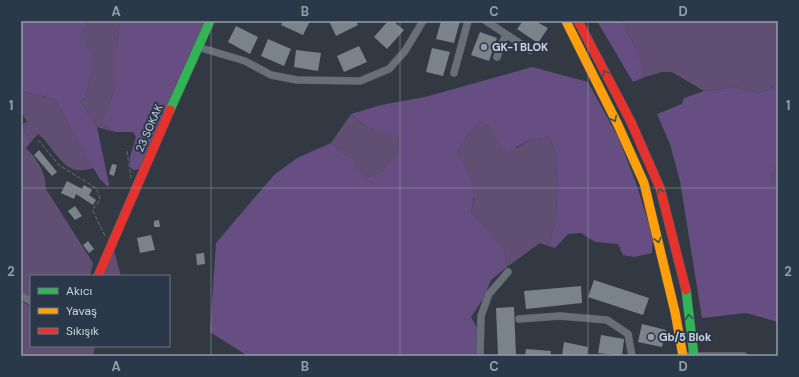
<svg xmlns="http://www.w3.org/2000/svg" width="799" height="377" viewBox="0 0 799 377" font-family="'DM Sans',sans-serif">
	<rect width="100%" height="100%" fill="#323943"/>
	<path fill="#604f73" d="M88,21H117L120,25L116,48V82L104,125L115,132L97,127L80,101L86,98C89,75 99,55 81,36Z
		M622,21H778V85L758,93L734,87L704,91L672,72H662L645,77C645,62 629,36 622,21Z
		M21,91L55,99L94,168C89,169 83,171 78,170C62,170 50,142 38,134L30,143L27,134L21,130V124L27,122L21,111Z
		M351,114C365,129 380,133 399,135L398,151L381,172L365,178L353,160L331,143Z
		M480,122L490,126L517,148L529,140L550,137C561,165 559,218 548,246L540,243L507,267L504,249L486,227L471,213L474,199L457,154L468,134Z
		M21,144C35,155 46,171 46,189L93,263L90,276H31V297L21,292Z
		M778,162V186L773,187L771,176Z
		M112,243L121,276H101Z
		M21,301L31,306V346H95L93,356H21Z"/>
	<path fill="#674e82" d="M21,21H88L81,36C100,56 89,74 86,98L80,101L97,127L109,184L108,187L99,178L55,99L21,91Z
		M117,21H205L139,169L133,170L130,167V157L136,137L133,132H115L104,125L103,120L111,100L116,82V48L120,25Z
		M597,21H622C629,36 645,62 645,77L633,82Z
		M532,67L588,82L619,139L636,183L653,237L652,253L634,257L623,255L618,244L595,242L581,233L568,234L555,248L548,246C559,218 561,165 550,137L529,140L506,153L490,126L480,122L468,134L457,154C470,175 477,187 471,213L486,227L504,249L507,267L491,280L483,299L471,317L481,335L475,356H248L210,332L216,243L274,175L297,158L331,143L353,160L365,178L381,172L398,151L399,136C380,133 365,129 351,114L381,105L425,97Z
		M778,85V162L771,176L773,186H778V322L746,313L702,318L680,181L670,144L657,114L682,104L684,98L704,91L734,87L758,93Z
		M21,130L27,134L30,143L26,148L21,144Z"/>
	<path fill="#7b838a" d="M283,21H310L303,35L281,25Z
		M329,21H356L358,25L336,36Z
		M388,21H393L404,30L387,49L374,37Z
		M441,21H460L454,43L436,39Z
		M523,21H535L548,28L538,43L517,29Z
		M236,26L258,37L250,54L228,42Z
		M480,32L497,38L489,61L471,55Z
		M268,39L291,49L284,66L261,56Z
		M359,46L367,62L344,72L337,56Z
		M432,48L450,52L443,76L426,72Z
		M296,50L321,53L318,71L294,67Z
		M39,150L57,172L52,176L34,155Z
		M112,164L117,165L114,176L109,174Z
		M67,181L82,189L84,185L92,190L89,195L96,200L93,205L76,194L74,199L61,193Z
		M75,206L82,216L75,220L68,211Z
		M159,220L160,227H154V221Z
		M151,235L155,250L140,253L137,238Z
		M88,241L94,249L89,253L83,245Z
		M204,253L205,264L197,265L196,254Z
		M594,280L649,298L643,315L588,297Z
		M581,286L582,303L526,309L524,291Z
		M514,307L516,356H498L496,308Z
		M642,324L666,330L662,347L638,342Z
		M601,335L624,339L622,356L598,353Z
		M564,342L588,347L587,356H562Z
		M526,349L551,351L550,356H525Z"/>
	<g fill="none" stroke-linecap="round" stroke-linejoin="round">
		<g stroke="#51575f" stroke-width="8">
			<path id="street" d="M486,21L530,50
				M198,47L245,61L271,75L297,80L360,81L389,69L405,51L423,21
				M497,57L506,34
				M454,73L468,21
				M21,296L31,301
				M519,319L560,316L607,320L628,334L632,356
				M480,356L481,316L489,294L508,272
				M685,356H744"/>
		</g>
		<g stroke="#51575f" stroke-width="10">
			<path id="fast" d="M170,110L210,21
				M686,290L694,356"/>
		</g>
		<g stroke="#51575f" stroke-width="10">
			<path id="slow" d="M566,21L618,125L644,183L675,312L683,356"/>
		</g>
		<g stroke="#51575f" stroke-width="10">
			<path id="jam" d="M578,21L631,122L660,188L686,290
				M98,276L170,110"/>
		</g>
		<path stroke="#686e74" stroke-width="1" stroke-dasharray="4 2" stroke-linecap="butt" d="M38,140L59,165L96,188L100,198L97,205L93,208V211L105,236
			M127,151L131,178"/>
		<use href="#street" stroke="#696f76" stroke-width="7"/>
		<use href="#fast" stroke="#30b455" stroke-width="9"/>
		<use href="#slow" stroke="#ff9f0a" stroke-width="9"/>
		<use href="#jam" stroke="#e5322d" stroke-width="9"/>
	</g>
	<defs><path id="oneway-chevron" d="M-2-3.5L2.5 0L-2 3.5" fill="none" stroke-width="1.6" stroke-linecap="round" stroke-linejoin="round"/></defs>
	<g stroke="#2c5d4d">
		<use href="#oneway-chevron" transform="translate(605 73) rotate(-118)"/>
		<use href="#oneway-chevron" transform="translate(614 119) rotate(63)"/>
		<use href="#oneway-chevron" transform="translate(660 191) rotate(-107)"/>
		<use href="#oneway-chevron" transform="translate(658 240) rotate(76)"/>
		<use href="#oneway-chevron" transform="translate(689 317) rotate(-97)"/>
	</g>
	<path fill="none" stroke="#959da8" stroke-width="1" stroke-opacity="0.55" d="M211,21V356M400,21V356M588,21V356M21,188H778"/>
	<g fill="#959da8" stroke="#2b384a" stroke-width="1.5">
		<circle cx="484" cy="47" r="4"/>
		<circle cx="651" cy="337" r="4"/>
	</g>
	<g text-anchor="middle" stroke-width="4" stroke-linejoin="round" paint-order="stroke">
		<g font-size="11" font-weight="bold" fill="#cbd3de" stroke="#2b384a" text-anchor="start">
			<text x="492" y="51">GK-1 BLOK</text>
			<text x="659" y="341">Gb/5 Blok</text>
		</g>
		<g font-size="11" fill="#cbd3de" stroke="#2b384a">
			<text transform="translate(149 128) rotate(-66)" y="4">23 SOKAK</text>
		</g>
	</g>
	<rect width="799" height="377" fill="none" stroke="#2b384a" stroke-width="44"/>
	<rect x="30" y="275" width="140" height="72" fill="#2b384a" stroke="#6b7685"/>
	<rect x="38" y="288" width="20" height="6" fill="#30b455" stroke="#6b7685"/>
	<text x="66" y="295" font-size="12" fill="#cbd3de">Akıcı</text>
	<rect x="38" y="308" width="20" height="6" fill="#ff9f0a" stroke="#6b7685"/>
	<text x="66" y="315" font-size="12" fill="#cbd3de">Yavaş</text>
	<rect x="38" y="328" width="20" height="6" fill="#e5322d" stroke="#6b7685"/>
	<text x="66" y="335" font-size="12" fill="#cbd3de">Sıkışık</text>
	<rect x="22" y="22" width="755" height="333" fill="none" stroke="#959da8" stroke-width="1.5"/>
	<g font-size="13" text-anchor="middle" font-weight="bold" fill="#959da8">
		<text x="116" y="16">A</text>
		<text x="305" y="16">B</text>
		<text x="494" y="16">C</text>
		<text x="683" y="16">D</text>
		<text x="11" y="110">1</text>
		<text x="788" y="110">1</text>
		<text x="11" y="276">2</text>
		<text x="788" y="276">2</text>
		<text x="116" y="371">A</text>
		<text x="305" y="371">B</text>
		<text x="494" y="371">C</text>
		<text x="683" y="371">D</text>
	</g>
</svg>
